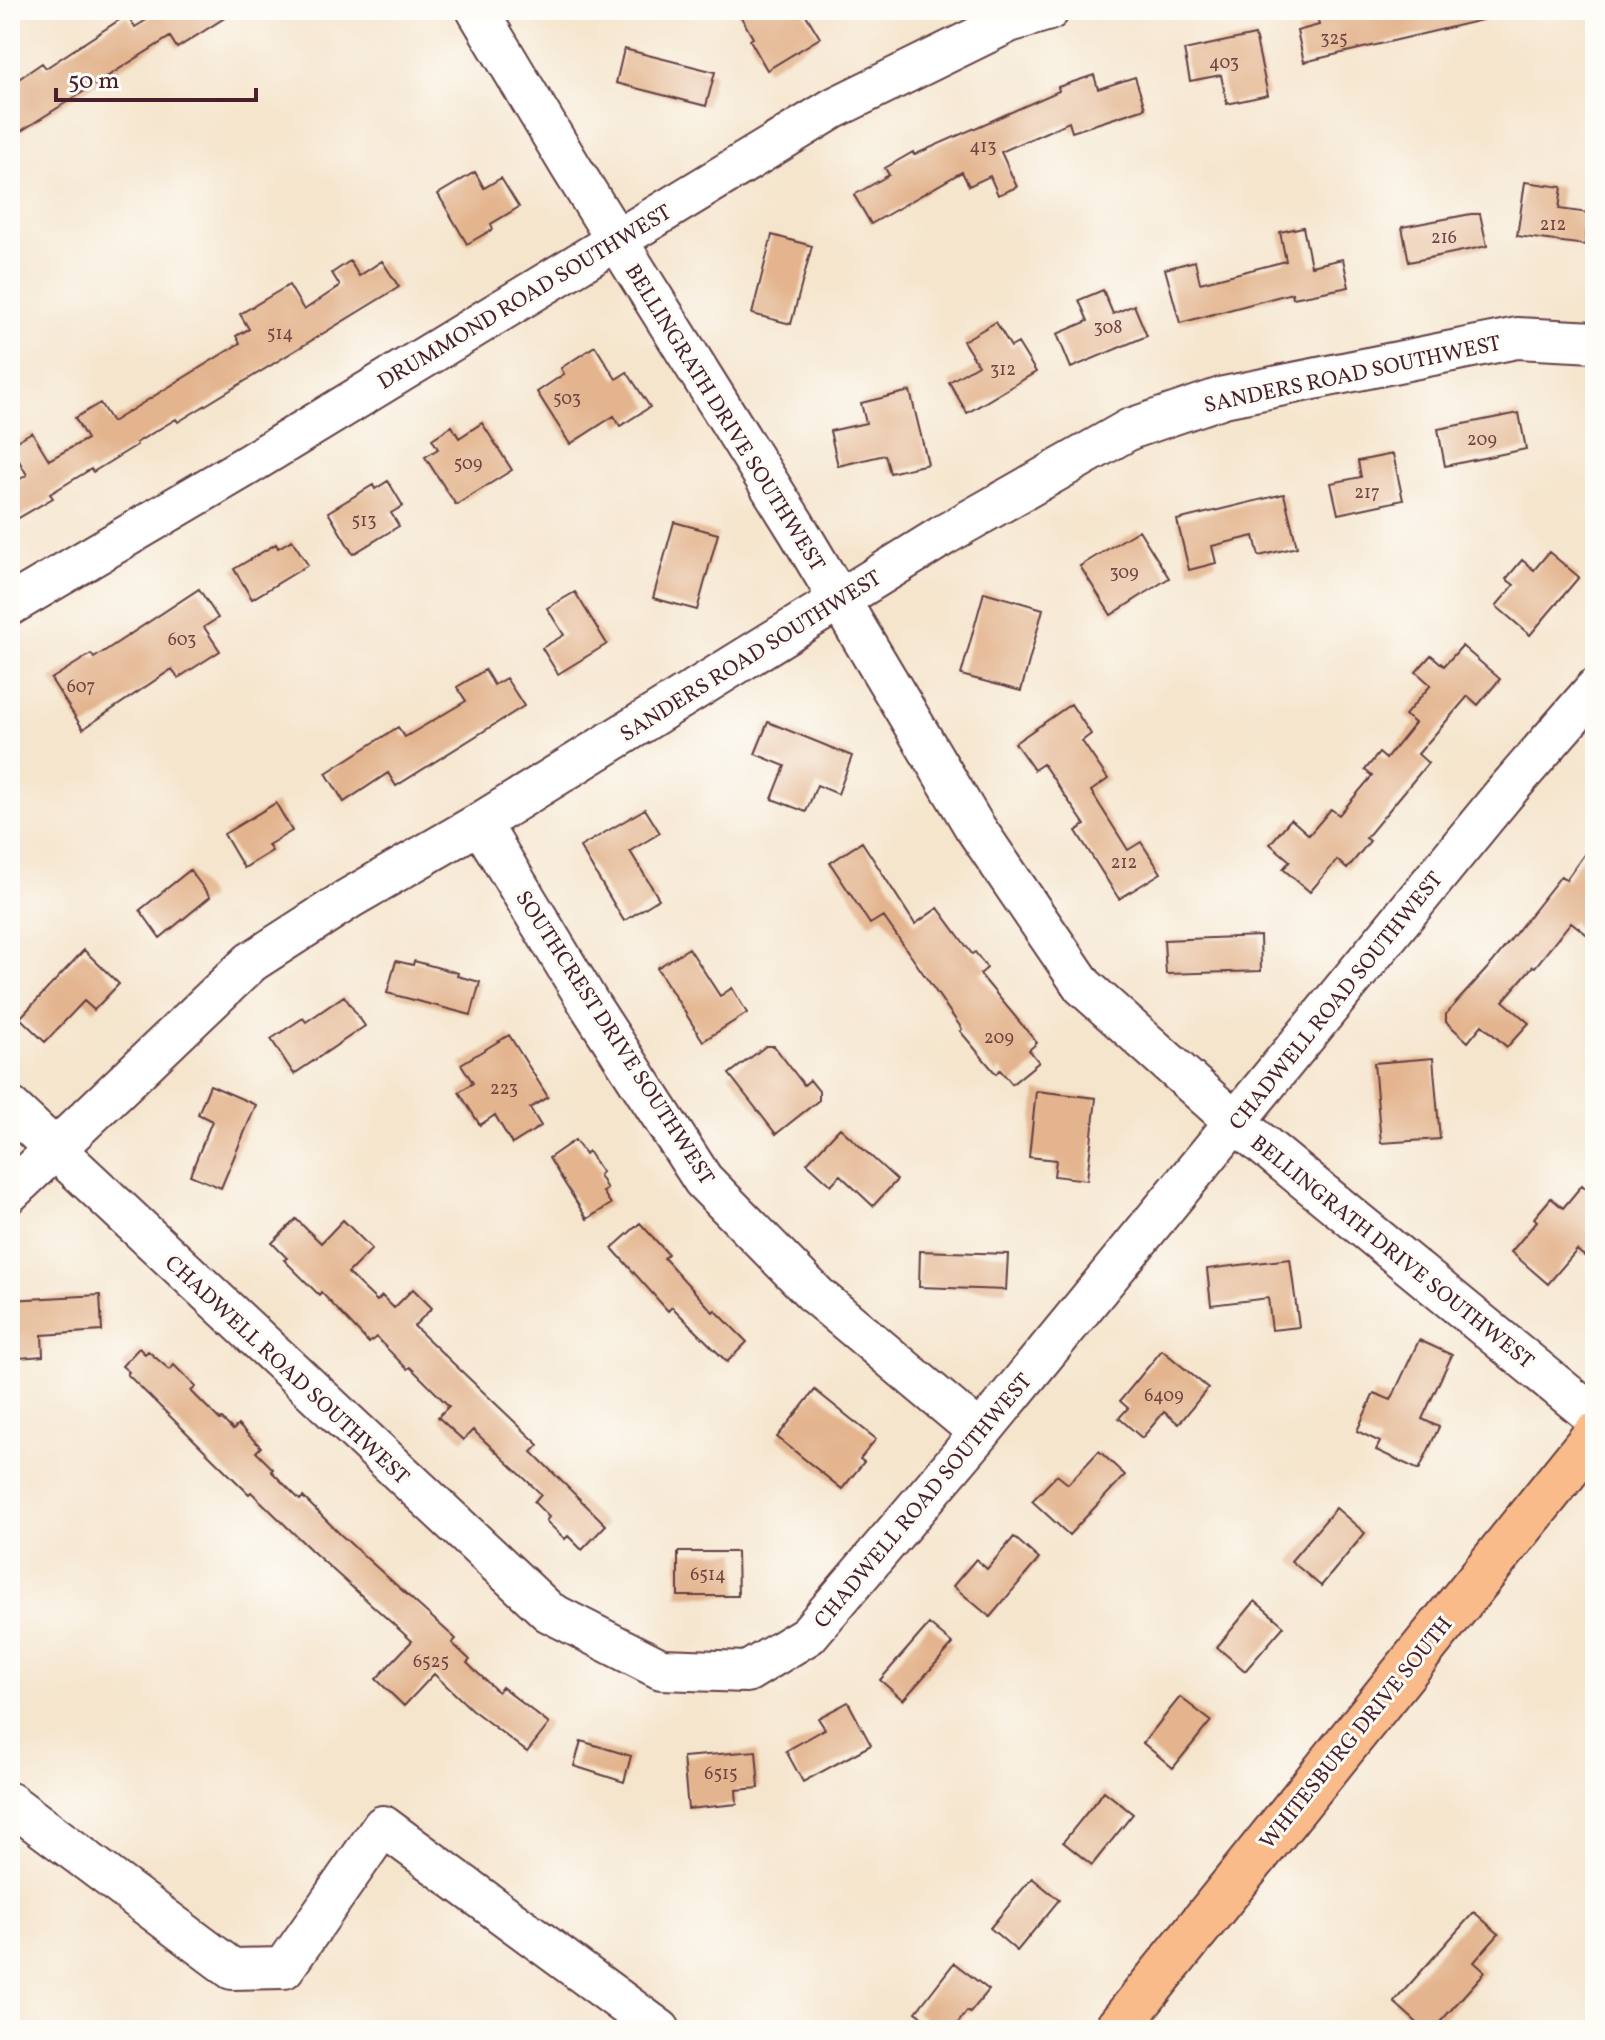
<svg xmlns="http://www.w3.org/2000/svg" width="1605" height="2040" viewBox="0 0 1605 2040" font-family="Vollkorn,serif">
	<rect width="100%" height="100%" fill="#fdfcf7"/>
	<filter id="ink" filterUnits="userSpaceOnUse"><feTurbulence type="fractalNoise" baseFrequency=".0125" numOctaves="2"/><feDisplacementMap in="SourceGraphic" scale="16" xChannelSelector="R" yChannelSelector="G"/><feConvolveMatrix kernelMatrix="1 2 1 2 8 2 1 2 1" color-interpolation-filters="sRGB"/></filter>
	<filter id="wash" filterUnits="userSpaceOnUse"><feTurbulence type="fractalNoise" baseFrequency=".006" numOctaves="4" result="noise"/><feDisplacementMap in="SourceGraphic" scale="32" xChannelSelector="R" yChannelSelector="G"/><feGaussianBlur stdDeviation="1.8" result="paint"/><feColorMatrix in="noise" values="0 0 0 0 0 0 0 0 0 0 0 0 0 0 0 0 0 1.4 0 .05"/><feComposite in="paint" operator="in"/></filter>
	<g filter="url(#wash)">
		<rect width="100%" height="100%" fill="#f5e5cd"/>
		<g id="blocks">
			<path fill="#e3b48d" d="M163,10H237L177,48L170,37L10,138V85L42,63L46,68L127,15L135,27Z
				M737,10H803L820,38L767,70L750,40L753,38Z
				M1335,10H1347L1349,15L1371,10H1485L1486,19L1304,62L1297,31L1319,25L1317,14Z
				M1255,35L1268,95L1227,104L1221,75L1190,81L1184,50Z
				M624,49L715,72L706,106L616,83Z
				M1094,75L1098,89L1135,77L1145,108L1072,132L1069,122L1001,152L1017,187L998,195L990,176L969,186L962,172L871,224L854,195L889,175L885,168L913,152L914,155L1059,91L1058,87Z
				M475,172L484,188L501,178L519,207L491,224L493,229L467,244L438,194Z
				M1525,182L1562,187L1559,209L1589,213L1585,245L1517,236Z
				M1471,214H1480L1487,246L1409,262L1402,227Z
				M1303,227L1311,266L1343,259L1349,287L1293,298L1292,293L1180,323L1165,269L1195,261L1200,283L1286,261L1280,232Z
				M772,235L812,246L791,324L752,314Z
				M350,261L359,276L382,261L399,287L178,422L176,419L136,443L137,445L93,472L91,469L50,494L53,498L10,523V485L27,475L10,445L32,432L49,460L87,439L75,418L100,403L112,422L240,343L236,336L249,329L240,314L289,285L304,310L340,286L332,273Z
				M1103,290L1113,314L1134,305L1147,336L1071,368L1057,334L1088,321L1079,300Z
				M996,322L1011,347L1018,343L1036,372L967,413L949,382L978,365L963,341Z
				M595,346L616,379L627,372L650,407L620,426L614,416L570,444L537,392L564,374L561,368Z
				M910,391L928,464L890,473L885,455L838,466L830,431L866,423L861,403Z
				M1519,413L1526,449L1445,466L1438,429Z
				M482,423L512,470L456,505L425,457L438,449L432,439L452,426L459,438Z
				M1393,454L1403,500L1338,514L1331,483L1361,477L1358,461Z
				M388,481L403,506L391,513L399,526L353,554L328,512L373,485L375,489Z
				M1284,494L1297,547L1259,556L1254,536L1212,546L1216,563L1189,570L1177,520Z
				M674,522L718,534L697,610L653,598Z
				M1139,530L1169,578L1111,615L1080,566Z
				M292,540L308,565L252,599L234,569L276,544L278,548Z
				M1549,552L1579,577L1530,635L1496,606L1514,585L1506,579L1522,560L1534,570Z
				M199,589L218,618L204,627L220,651L178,678L172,669L83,729L51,679L91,654L94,658Z
				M575,592L607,644L558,674L542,648L564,635L547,608Z
				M984,592L1043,609L1021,691L961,675Z
				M1462,646L1500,679L1478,705L1468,696L1418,754L1428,763L1366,838L1370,841L1347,869L1337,860L1310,892L1283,869L1290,861L1270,844L1291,819L1309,835L1331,809L1339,815L1372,776L1365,770L1379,753L1386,759L1415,723L1405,715L1431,685L1416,672L1431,655L1444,666Z
				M485,670L494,685L506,678L524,706L396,786L388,773L344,802L326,773L398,727L405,737L466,701L457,687Z
				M1071,704L1091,734L1082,741L1108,779L1091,791L1128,850L1141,842L1161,873L1119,899L1076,831L1085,825L1043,764L1034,770L1015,743Z
				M768,722L852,756L838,794L817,785L806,812L772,799L785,766L755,754Z
				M276,803L292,831L268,845L272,851L244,868L224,834Z
				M645,809L660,833L630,851L659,899L624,921L580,847Z
				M1595,839V941L1571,922L1535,967L1533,966L1503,1001L1529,1023L1507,1047L1482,1025L1468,1042L1446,1022V1014L1492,963L1561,876L1566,880Z
				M862,842L915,924L938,908L972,954L975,952L987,968L980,974L1037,1043L1029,1050L1039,1062L1012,1084L1000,1070L996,1074L960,1031L962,1029L883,916L870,924L830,863Z
				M190,870L210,897L160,938L140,910Z
				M1260,936L1261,971L1166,974L1164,940Z
				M689,948L720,996L732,988L747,1013L703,1041L657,968Z
				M84,950L119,984L94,1010L84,1001L45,1042L20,1018Z
				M396,961L413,965L414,961L458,973L457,976L480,982L471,1015L387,993Z
				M344,996L365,1026L294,1074L271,1039L303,1018L306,1022Z
				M509,1035L548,1097L530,1108L541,1126L512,1144L495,1115L480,1125L459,1092L473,1083L461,1064Z
				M766,1046H774L804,1085L810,1080L819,1091V1100L776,1134L729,1074Z
				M1433,1058L1440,1139L1381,1143L1374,1063Z
				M210,1085L256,1105L221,1188L190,1175L212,1121L198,1114Z
				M1036,1091L1096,1098L1087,1180L1054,1176L1056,1160L1029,1157Z
				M840,1128L897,1180L873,1206L840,1175L831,1185L807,1163Z
				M575,1140L585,1154L588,1151L602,1172L599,1175L607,1189L603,1192L611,1204L587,1219L549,1158Z
				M1582,1185L1595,1197V1242L1584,1256L1577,1250L1548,1284L1511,1252L1537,1221L1534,1218L1551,1198L1563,1208Z
				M296,1219L321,1243L343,1220L372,1249L348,1273L377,1301L382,1296L394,1308L413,1289L432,1308L414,1326L539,1445L532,1452L606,1525L582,1550L568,1536L565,1539L546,1521L549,1517L534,1502L541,1494L473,1430L463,1440L438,1417L449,1406L410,1367L407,1369L376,1337L369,1343L321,1292L319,1295L284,1260L287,1258L272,1243Z
				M640,1223L668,1254L664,1258L713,1312L715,1310L747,1342L727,1362L672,1307L668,1311L612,1248Z
				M920,1251L1008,1254L1006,1290L919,1287Z
				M1290,1259L1299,1327L1272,1330L1268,1298L1211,1305L1207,1269Z
				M100,1295L102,1331L42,1335L43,1356L19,1358L17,1338L10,1339V1300Z
				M1419,1340L1452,1355L1422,1419L1439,1427L1419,1470L1376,1450L1380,1442L1357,1431L1374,1393L1391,1400Z
				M139,1348L145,1354L148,1351L170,1370L174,1365L196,1387L191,1391L220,1420L222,1419L233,1430L238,1425L261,1447L256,1452L273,1469L271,1471L300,1500L303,1497L341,1535L456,1639L452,1643L470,1660L467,1663L498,1692L502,1687L549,1724L527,1752L471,1709L434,1674L404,1706L376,1679L412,1641L312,1551L251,1492L249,1494L127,1374L129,1372L122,1366Z
				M1162,1350L1208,1388L1179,1424L1164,1412L1142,1438L1119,1418L1128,1408L1120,1401Z
				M815,1390L876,1439L860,1459L864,1462L842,1489L777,1437Z
				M1099,1451L1125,1475L1069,1535L1032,1501L1057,1475L1068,1484Z
				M1336,1508L1365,1533L1321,1586L1291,1561Z
				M1014,1537L1039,1559L990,1617L953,1586L976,1559L987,1569Z
				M678,1552H737L738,1596H678Z
				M1255,1601L1284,1626L1245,1671L1217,1647Z
				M929,1624L953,1644L903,1700L880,1680Z
				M1180,1697L1211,1721L1173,1768L1143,1743Z
				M848,1702L871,1745L803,1782L786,1751L825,1729L818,1718Z
				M581,1741L631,1756L624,1782L574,1766Z
				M756,1751L759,1788L736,1790L737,1804L688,1809L683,1757Z
				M1104,1791L1133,1814L1092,1865L1063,1842Z
				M1032,1878L1059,1900L1017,1951L990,1928Z
				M1474,1912L1499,1934L1474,1962L1485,1972L1433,2030H1425L1394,2002Z
				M954,1963L989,1990L970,2013L967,2011L953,2030H940L916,2012Z"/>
		</g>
	</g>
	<g filter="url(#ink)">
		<use href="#blocks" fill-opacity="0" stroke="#643d43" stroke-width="2"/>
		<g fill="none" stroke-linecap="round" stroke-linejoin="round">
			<g stroke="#643d43" stroke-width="44">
				<path id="minor" d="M477,10L571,167L799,532L974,826L1083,986L1235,1122L1595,1417
					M10,605L246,466L834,108L1009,22L1049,10
					M480,823L591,1007L703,1180L817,1296L980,1433
					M10,1107L549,1612L661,1669L747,1672L808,1635L980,1433L1503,795L1595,689
					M10,1192L251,962L350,898L480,823L944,535L1130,429L1224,397L1517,338L1595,342
					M10,1803L232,1969L284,1968L383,1826L660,2030"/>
			</g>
			<g stroke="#643d43" stroke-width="48">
				<path id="major" d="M1116,2030L1595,1435"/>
			</g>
			<use href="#minor" stroke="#fff" stroke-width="40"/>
			<use href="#major" stroke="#fabb8b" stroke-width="44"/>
		</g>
	</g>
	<g text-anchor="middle" stroke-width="6" stroke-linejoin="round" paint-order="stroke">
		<g font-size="18" fill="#704444">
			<text x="1334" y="44">325</text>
			<text x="1224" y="68">403</text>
			<text x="983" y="152">413</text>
			<text x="1553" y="230">212</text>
			<text x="1444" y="243">216</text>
			<text x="1108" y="333">308</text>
			<text x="280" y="339">514</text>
			<text x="1003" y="375">312</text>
			<text x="567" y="404">503</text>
			<text x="1482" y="445">209</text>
			<text x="468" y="469">509</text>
			<text x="1367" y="498">217</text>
			<text x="364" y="526">513</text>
			<text x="1124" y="578">309</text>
			<text x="182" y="645">603</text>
			<text x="81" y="692">607</text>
			<text x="1124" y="868">212</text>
			<text x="999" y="1043">209</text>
			<text x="504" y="1094">223</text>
			<text x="1164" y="1401">6409</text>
			<text x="708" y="1580">6514</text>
			<text x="431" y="1667">6525</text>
			<text x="721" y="1779">6515</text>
		</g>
		<g font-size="22" fill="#4a1f2b" stroke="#fdfcf7">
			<text transform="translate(524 296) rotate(-31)" y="8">DRUMMOND ROAD SOUTHWEST</text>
			<text transform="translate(1352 373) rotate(-12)" y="8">SANDERS ROAD SOUTHWEST</text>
			<text transform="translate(726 417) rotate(58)" y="8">BELLINGRATH DRIVE SOUTHWEST</text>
			<text transform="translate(750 655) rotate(-32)" y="8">SANDERS ROAD SOUTHWEST</text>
			<text transform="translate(1335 1000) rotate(-51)" y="8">CHADWELL ROAD SOUTHWEST</text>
			<text transform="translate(616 1037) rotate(57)" y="8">SOUTHCREST DRIVE SOUTHWEST</text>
			<text transform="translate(1393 1251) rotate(39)" y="8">BELLINGRATH DRIVE SOUTHWEST</text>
			<text transform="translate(288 1369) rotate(43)" y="8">CHADWELL ROAD SOUTHWEST</text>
			<text transform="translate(922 1500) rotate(-50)" y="8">CHADWELL ROAD SOUTHWEST</text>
			<text transform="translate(1355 1732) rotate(-51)" y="8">WHITESBURG DRIVE SOUTH</text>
		</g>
	</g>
	<rect width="1605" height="2040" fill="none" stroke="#fdfcf7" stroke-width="40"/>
	<path d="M56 88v12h200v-12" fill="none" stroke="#4a1f2b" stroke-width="4"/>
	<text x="68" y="88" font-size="24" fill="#4a1f2b" stroke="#fdfcf7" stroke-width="6" paint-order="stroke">50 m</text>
</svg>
